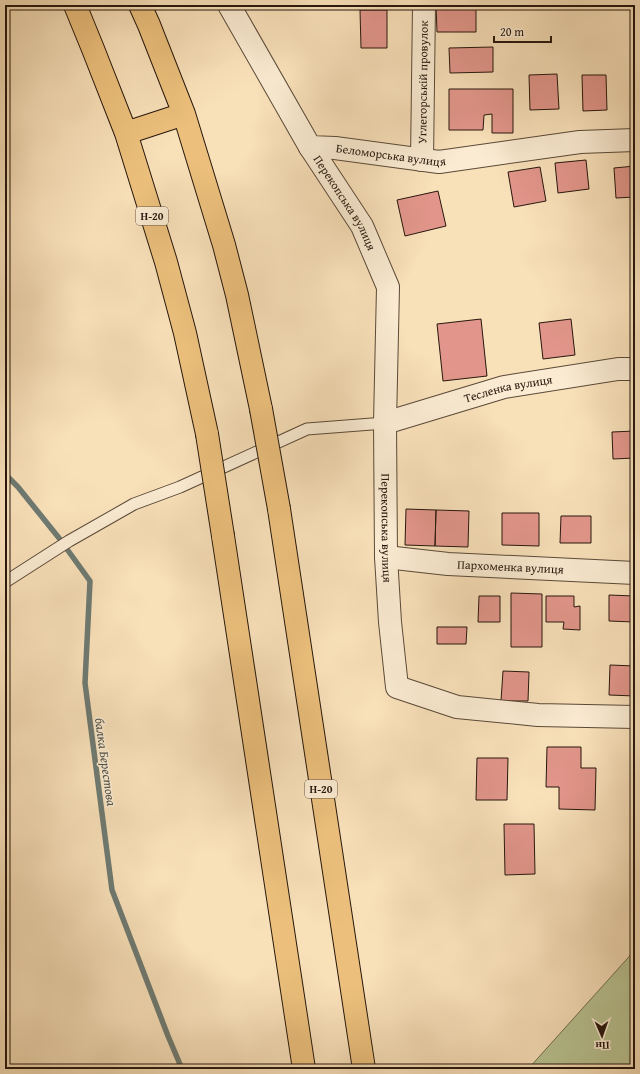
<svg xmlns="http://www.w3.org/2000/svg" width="640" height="1074" viewBox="0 0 640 1074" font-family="'Gentium Book Plus',serif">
	<rect width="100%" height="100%" fill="#f8e0b9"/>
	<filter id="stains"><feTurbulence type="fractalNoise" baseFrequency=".005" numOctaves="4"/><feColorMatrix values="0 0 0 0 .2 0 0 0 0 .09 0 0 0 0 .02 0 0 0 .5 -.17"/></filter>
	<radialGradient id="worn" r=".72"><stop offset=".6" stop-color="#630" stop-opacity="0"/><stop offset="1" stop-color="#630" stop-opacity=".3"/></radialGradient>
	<path fill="#b9c392" stroke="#706d50" d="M635,950V1069H530L529,1068Z"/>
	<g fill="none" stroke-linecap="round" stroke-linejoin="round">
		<path stroke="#6e7a72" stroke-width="5.5" d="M5,474L18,487L59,538L90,581L85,683L112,890L168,1036L182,1069"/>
	</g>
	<path fill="#e2968b" stroke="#26170d" d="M436,5H476V32H437Z
		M360,10H387V48H361Z
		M493,47V72L450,73L449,48Z
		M557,74L559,109L530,110L529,75Z
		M582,75H606L607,110L583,111Z
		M449,89H513V133H492V114L484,115L483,130H449Z
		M586,160L589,189L558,193L555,163Z
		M635,166V197L616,198L614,168Z
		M540,167L546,201L514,207L508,172Z
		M438,191L446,226L405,236L397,200Z
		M481,319L487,376L443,381L437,324Z
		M571,319L575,355L543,359L539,323Z
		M635,431V458L613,459L612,432Z
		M406,509L436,510L435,546L405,545Z
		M436,510L469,511L468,547L435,546Z
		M502,513H539V546L502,545Z
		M561,516H591V543H560Z
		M511,593L542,594V647H511Z
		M609,595L634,596V622L609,621Z
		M479,596H500V622H478Z
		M546,596H574V607L580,606V630L563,629L564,622H546Z
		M437,627H467L466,644H437Z
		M610,665L635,666V696L609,695Z
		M503,671L529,672L528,701H501Z
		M547,747H581V768H596L595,810L559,809V787H546Z
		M477,758H508L507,800H476Z
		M504,824H534L535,874L505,875Z"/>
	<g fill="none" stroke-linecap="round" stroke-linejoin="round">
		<g stroke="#5a4938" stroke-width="13">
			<path id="lane" d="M5,582L69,541L134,504L180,487L307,429L385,423"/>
		</g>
		<g stroke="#5a4938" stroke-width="24">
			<g id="street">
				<path id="s1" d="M229,5L310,147L335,148L439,162L580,142L635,140"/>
				<path id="s2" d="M310,147L362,226L388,287L385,423L386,557L390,622L397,687L457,707L538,715L635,717"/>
				<path id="s3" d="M422,160L424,5"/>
				<path id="s4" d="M385,423L504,387L618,369H635"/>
				<path id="s5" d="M386,557L448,564L635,573"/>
			</g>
		</g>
		<g stroke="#26170d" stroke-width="24">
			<path id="primary" d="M75,5L93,49L126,133L166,262L185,333L207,434
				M140,5L149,25L184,114L224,245L237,295L261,409
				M126,133L184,114
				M279,509L364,1069
				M223,536L304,1069"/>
		</g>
		<use href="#lane" stroke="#faebd2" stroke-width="11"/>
		<use href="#street" stroke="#faebd2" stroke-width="22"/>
		<use href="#primary" stroke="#ecc07c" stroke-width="22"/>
		<g stroke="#26170d" stroke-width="24" stroke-linecap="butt">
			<path id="primary-bridge" d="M261,409L279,509
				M207,434L223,536"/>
		</g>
		<use href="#primary-bridge" stroke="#ecc07c" stroke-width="22"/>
	</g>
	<g text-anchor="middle" stroke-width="3" stroke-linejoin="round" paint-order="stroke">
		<g fill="#faebd2" stroke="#665748" stroke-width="1">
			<rect x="136" y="207" width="32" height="18" rx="3"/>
			<rect x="305" y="780" width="32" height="18" rx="3"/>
		</g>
		<g font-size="11" font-weight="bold" fill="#26170d">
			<text x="152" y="220">Н-20</text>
			<text x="321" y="793">Н-20</text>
		</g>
		<g font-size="12" fill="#26170d" stroke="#faebd2">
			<text dy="4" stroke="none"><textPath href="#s3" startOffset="78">Углегорськiй провулок</textPath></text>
			<text dy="4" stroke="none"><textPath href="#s1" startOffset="245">Беломорська вулиця</textPath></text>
			<text dy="4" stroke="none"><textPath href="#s2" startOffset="66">Перекопська вулиця</textPath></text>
			<text dy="4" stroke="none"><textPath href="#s4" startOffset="128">Тесленка вулиця</textPath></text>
			<text dy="4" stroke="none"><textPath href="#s2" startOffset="402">Перекопська вулиця</textPath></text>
			<text dy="4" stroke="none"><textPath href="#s5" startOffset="125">Пархоменка вулиця</textPath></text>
		</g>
		<g font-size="13" font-style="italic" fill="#505148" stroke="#faebd2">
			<text transform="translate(106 762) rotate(82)" y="5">балка Берестова</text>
		</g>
	</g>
	<rect width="640" height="1074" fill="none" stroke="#f8e0b9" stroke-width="20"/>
	<rect x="6" y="6" width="628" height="1062" fill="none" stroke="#26170d" stroke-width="2"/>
	<rect x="10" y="10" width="620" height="1054" fill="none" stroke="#26170d"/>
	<g transform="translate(602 1036) rotate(178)" stroke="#faebd2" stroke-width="3" paint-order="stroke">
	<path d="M0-3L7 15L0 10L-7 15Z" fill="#26170d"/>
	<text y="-6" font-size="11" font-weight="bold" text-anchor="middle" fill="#26170d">Пн</text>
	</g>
	<path d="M494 36v6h57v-6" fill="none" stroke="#26170d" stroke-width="2"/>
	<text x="500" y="36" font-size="12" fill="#26170d" stroke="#faebd2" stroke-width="3" paint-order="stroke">20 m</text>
	<rect width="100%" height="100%" filter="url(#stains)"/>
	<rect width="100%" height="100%" fill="url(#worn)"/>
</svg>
